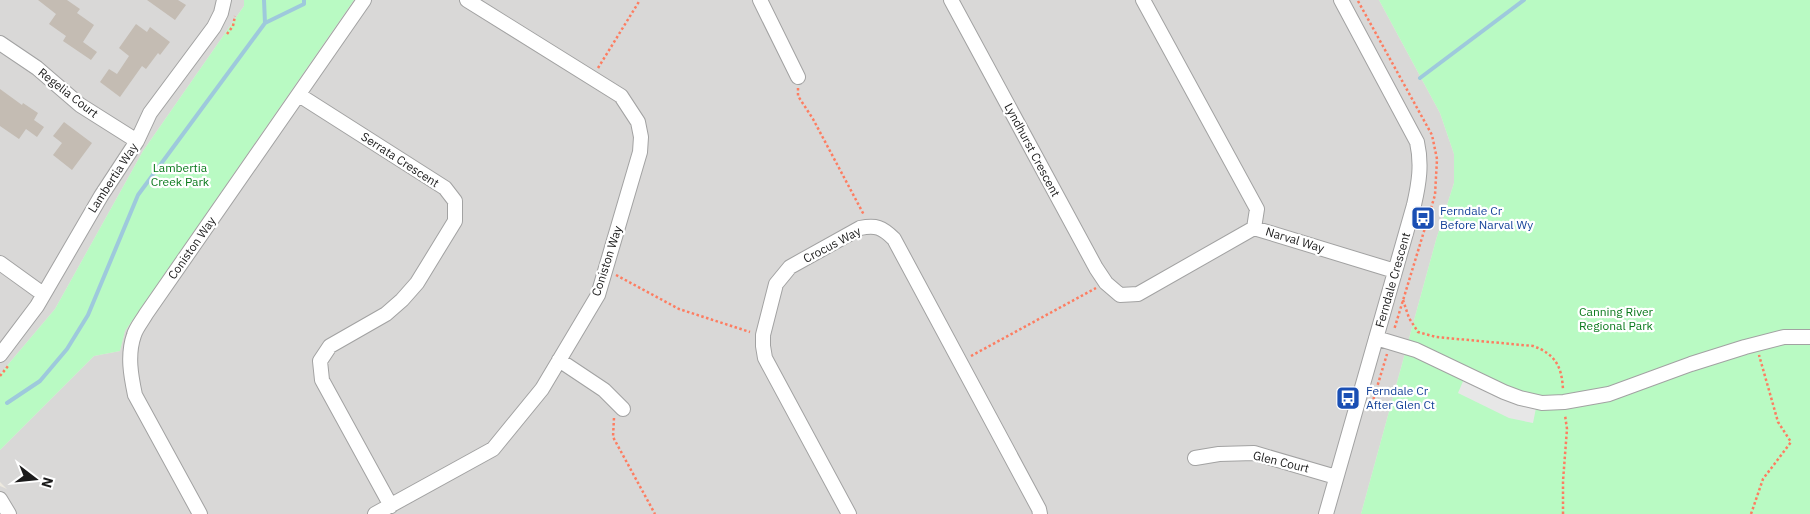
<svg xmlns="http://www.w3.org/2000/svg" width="1810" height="514" viewBox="0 0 1810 514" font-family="'IBM Plex Sans',sans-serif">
	<rect width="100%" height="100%" fill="#ede9df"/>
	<path fill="#d9d8d7" d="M0,0H244V6L143,151L55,309L0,374Z
		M354,0H1379L1440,113L1454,154V183L1436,240L1361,514H0V486L7,489L0,482V450L94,356L120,351L125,331Z"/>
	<path fill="#b9fac3" d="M244,0H354L125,331L120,351L94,356L0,450V374L55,309L143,151L244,6Z
		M1379,0H1810V514H1361L1436,240L1454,183V154L1440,113Z"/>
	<path fill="#e7e7e7" d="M1464,379L1516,404L1536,408L1533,423L1509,418L1458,393Z"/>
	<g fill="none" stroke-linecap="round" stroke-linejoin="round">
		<path stroke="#9ec9dc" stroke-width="4" d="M265,23L304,4V0
			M1420,78L1524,0
			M7,403L40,381L67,349L88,315L138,195L265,23L264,0"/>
	</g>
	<path fill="#c4bcb3" d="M38,0H67L80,9L77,13L94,25L83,42L97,52L91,60L63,41L66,36L49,24L56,14Z
		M147,0H178L186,5L175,20Z
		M136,24L147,32L150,27L170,42L160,55L158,53L146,69L142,66L120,97L100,82L109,69L117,74L129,56L119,48Z
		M0,89L22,105L23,103L38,113L34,120L44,127L37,137L26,129L19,139L0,126Z
		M64,122L92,143L72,170L53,155L62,143L53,136Z"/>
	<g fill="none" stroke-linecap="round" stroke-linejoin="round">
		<g stroke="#a2a2a2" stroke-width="16">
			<path id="minor" d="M760,0L798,77
				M951,0L1096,268L1106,283L1120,295L1138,294L1254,228L1395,271
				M1143,0L1257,209L1254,228
				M0,43L37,68L80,105L137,141
				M299,95L445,188L455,201V221L417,283L402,300L386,314L330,346L320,361L322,380L391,506
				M0,263L43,294
				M1376,338L1416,350L1504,392L1520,398L1542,403L1564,402L1609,394L1691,364L1745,347L1784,337H1810
				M0,355L37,306L101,196L137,141L150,113L214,27L221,13L224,0
				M559,360L604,390L623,409
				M1195,458L1219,454L1254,453L1336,477
				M0,499L9,514
				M200,514L135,395C131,376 127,355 134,335C136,328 142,321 146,314L364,0
				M375,514L493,449L542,389L598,295L640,152L641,137L638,122L621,96L467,0
				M849,514L765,358L763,346V335L776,284L790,267L860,228C876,225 882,227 894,239L1039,509L1040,514
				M1326,514L1414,205C1419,183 1422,164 1417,142L1341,0"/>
		</g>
		<path stroke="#fd7d61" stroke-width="2.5" stroke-dasharray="2.5 2.5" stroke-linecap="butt" d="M1358,1L1432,135L1437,159L1435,195L1394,330
			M227,34L233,26L235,16
			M598,68L640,0
			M798,88V96L813,119L864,215
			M616,275L679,309L750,332
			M1403,300L1409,318L1418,332L1436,337L1533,346C1555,354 1562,366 1563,390
			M971,356L1096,288
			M0,376L8,366
			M1372,404L1387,354
			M614,418L613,437L655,514
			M1563,514V481L1567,429L1565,415
			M1751,514L1763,479L1791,442L1778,422L1759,355"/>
		<use href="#minor" stroke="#fff" stroke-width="14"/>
	</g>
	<defs>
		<g id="bus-square" transform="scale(1.25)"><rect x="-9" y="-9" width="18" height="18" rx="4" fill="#1a4fb4" stroke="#fff"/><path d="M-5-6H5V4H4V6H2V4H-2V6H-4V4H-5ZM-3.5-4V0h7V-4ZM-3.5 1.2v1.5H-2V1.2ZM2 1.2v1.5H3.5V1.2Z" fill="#fff"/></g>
	</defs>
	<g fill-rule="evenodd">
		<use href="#bus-square" x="1423" y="218"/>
		<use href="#bus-square" x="1348" y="398"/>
	</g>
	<g text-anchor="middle" stroke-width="4.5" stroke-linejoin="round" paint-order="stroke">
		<g font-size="12" fill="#1b1b1b" stroke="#fff">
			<text transform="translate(68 93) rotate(38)" y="4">Regelia Court</text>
			<text transform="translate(1032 150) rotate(62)" y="4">Lyndhurst Crescent</text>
			<text transform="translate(400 160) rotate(33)" y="4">Serrata Crescent</text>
			<text transform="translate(113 178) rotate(-57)" y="4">Lambertia Way</text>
			<text transform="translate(1295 240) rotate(17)" y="4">Narval Way</text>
			<text transform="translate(832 245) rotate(-28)" y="4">Crocus Way</text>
			<text transform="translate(192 248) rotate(-55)" y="4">Coniston Way</text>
			<text transform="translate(607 261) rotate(-72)" y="4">Coniston Way</text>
			<text transform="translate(1393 280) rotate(-74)" y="4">Ferndale Crescent</text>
			<text transform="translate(1281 462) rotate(14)" y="4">Glen Court</text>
		</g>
		<g font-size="12" fill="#09791b" stroke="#fff">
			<text x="180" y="172">Lambertia<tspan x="180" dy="14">Creek Park</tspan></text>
			<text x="1616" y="316">Canning River<tspan x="1616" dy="14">Regional Park</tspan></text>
		</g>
		<g font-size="12" fill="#164399" stroke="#fff" text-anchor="start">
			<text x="1440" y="215">Ferndale Cr<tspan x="1440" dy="14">Before Narval Wy</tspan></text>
			<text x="1366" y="395">Ferndale Cr<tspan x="1366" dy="14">After Glen Ct</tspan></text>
		</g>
	</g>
	<g transform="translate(35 479) rotate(106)" stroke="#ffffff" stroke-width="4" paint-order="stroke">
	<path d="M0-4L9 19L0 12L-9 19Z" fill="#1b1b1b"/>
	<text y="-8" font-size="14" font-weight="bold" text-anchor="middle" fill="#1b1b1b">N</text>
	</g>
</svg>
